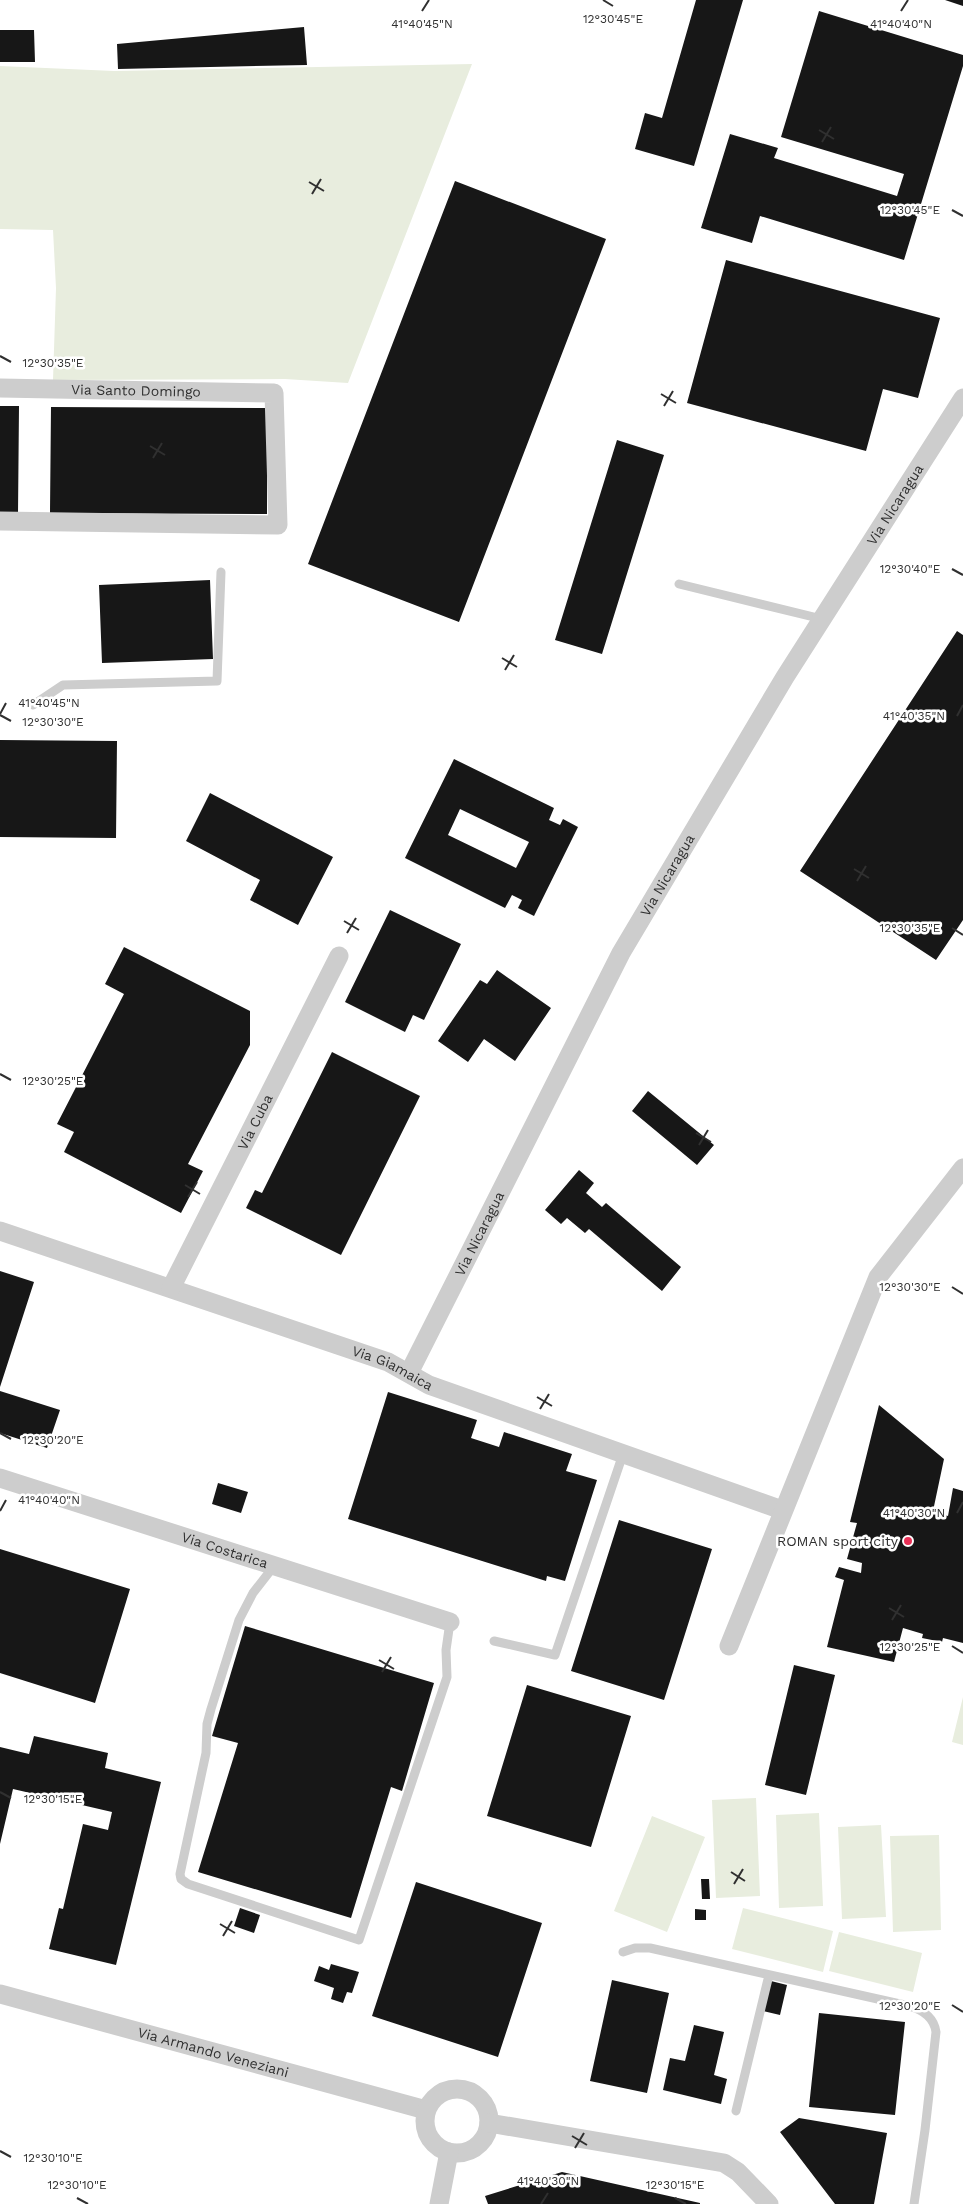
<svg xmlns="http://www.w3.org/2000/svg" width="963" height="2204" viewBox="0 0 963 2204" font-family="'Work Sans',sans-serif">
	<rect width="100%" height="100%" fill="#fff"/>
	<path fill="#e8edde" d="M472,64L348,383L285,379L53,380L56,288L53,230L0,229V66L114,71Z
		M963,1697V1745L952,1742Z
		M756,1798L760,1896L716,1898L712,1800Z
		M819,1813L823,1906L779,1908L776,1815Z
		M652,1816L705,1837L667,1932L614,1911Z
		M881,1825L886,1917L842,1919L838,1827Z
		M939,1835L941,1930L893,1932L890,1836Z
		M743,1908L833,1931L823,1972L732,1949Z
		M839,1932L922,1953L913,1992L829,1971Z"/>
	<path fill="#171717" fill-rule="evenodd" d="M696,0H743L694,166L635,149L645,113L662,118Z
		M945,0H963V6Z
		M819,11L963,55V66L904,260L760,216L752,243L701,228L730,134L778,148L774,158L897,196L904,174L781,137Z
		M304,27L307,65L118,69L117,44Z
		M0,30H34L35,62H0Z
		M455,181L606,239L459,622L308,564Z
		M726,260L940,318L918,398L883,389L866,451L687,403Z
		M0,406H19L18,514H0Z
		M51,407L267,408V514L50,513Z
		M617,440L664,455L602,654L555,640Z
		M210,580L213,659L102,663L99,585Z
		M957,631L963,635V920L936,960L800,871Z
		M0,740L117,741L116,838L0,837Z
		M454,759L554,808L549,820L560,825L563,819L578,827L534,916L518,908L522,900L512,895L505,908L405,858ZM460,809L529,842L516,868L448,835Z
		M210,793L333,857L298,925L250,900L260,880L186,841Z
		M390,910L461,944L424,1020L413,1015L405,1032L345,1002Z
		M124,947L250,1011V1045L188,1164L203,1171L181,1213L64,1152L74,1132L57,1124L124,994L105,984Z
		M497,970L551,1008L515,1061L484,1039L468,1062L438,1041L480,980L487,984Z
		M332,1052L420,1096L341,1255L246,1208L255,1190L262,1193Z
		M648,1091L714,1145L697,1165L632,1111Z
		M579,1170L594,1183L586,1193L602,1207L606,1203L681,1267L662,1291L589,1229L585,1233L567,1218L561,1224L545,1210Z
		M0,1271L34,1282L0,1387Z
		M0,1391L60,1410L47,1448L0,1433Z
		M388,1392L477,1420L471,1438L499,1447L504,1432L572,1454L566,1471L597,1480L565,1581L547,1576L546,1581L348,1519Z
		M879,1405L944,1459L933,1511L948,1516L953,1488L963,1491V1643L943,1638L942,1642L922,1638L923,1634L903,1628L894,1662L827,1647L844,1580L835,1577L839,1567L861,1573L862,1563L847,1559L857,1523L850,1522Z
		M218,1483L248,1492L241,1513L212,1504Z
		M619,1520L712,1549L664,1700L571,1671Z
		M0,1549L130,1589L95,1703L0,1673Z
		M245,1626L434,1683L402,1791L391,1787L351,1918L198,1872L238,1743L212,1736Z
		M794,1665L835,1675L806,1795L765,1785Z
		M527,1685L631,1716L591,1847L487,1816Z
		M34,1736L108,1753L105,1768L161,1782L116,1965L49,1949L59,1908L63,1909L83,1824L108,1830L112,1812L13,1789L0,1844V1747L29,1754Z
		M701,1879H709L710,1899H702Z
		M416,1882L542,1923L498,2057L372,2016Z
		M240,1908L260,1915L254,1933L234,1926Z
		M695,1909L706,1910V1920H695Z
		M331,1964L359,1972L352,1993L347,1992L343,2003L331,1999L334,1988L314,1981L319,1966L329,1970Z
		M612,1980L669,1993L647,2093L590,2081Z
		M771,1981L787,1985L780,2015L763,2011Z
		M819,2013L905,2022L895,2115L809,2107Z
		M694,2025L724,2032L714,2075L727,2079L721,2104L663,2090L670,2058L685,2061Z
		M799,2118L887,2133L874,2204H835L780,2132Z
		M562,2172L700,2203V2204H488L485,2196Z"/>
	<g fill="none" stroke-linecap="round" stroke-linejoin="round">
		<path stroke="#cdcdcd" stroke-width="9" d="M679,584L822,619
			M33,705L63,685L217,681L221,572
			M274,1566L253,1593L239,1620L211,1709L207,1724L206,1753L180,1874L181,1879L188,1884L359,1940L447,1677L446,1650L450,1622
			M494,1641L555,1655L623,1454
			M623,1952L635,1948H650L909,2006C923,2010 934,2017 936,2032L925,2130L914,2204
			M736,2111L769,1975"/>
		<g stroke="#cdcdcd" stroke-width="19">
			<path id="s1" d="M0,388L274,393L278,525L0,521"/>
			<path id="s2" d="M0,1231L388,1362L429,1385L782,1510"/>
			<path id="s3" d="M171,1288L339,956"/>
			<path id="s4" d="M409,1373L621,953L785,677L963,398"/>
			<path id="s5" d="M0,1478L450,1622"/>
			<path d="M729,1646L878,1277L963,1168"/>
			<path id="s6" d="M0,1994L426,2110"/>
			<circle cx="457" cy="2121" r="32"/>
			<path d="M489,2123L724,2163L738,2172L769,2204"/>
			<path d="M439,2204L449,2152"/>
		</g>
	</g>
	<path fill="none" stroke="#303030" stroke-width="2" d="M603,0L613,6M422,11L429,0M901,11L908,0M819,130L834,139M822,142L831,127M309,182L324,191M312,194L321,179M952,210L963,216M0,356L11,362M661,394L676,403M664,406L673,391M150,446L165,455M153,458L162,443M952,569L963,575M502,658L517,667M505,670L514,655M0,714L6,703M0,715L11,721M957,716L963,705M854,869L869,878M857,881L866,866M344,921L359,930M952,928L963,935M347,933L356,918M0,1074L11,1080M696,1133L711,1142M699,1145L708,1130M185,1185L200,1194M188,1197L197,1182M952,1287L963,1294M537,1397L552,1406M540,1409L549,1394M0,1433L11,1439M0,1511L6,1500M957,1513L963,1502M889,1608L904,1617M892,1620L901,1605M952,1646L963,1653M379,1660L394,1669M382,1672L391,1657M0,1792L11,1798M731,1872L745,1881M734,1884L743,1869M220,1924L235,1933M223,1936L232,1921M952,2005L963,2012M572,2136L587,2145M575,2148L584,2133M0,2151L11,2157M77,2198L88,2204M675,2198L686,2204M541,2204L548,2193"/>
	<circle fill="#e93056" stroke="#fff" stroke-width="2" cx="908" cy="1541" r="5"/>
	<g text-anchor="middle" stroke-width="5" stroke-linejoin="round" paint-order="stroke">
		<g font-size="14" fill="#303030" stroke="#fff">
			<text dy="5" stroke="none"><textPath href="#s1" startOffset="136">Via Santo Domingo</textPath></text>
			<text dy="5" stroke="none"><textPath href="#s4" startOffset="996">Via Nicaragua</textPath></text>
			<text dy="5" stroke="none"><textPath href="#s4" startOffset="561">Via Nicaragua</textPath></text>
			<text dy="5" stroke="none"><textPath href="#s3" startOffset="186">Via Cuba</textPath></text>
			<text dy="5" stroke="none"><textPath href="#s4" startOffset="156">Via Nicaragua</textPath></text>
			<text dy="5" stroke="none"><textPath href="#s2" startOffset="416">Via Giamaica</textPath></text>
			<text dy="5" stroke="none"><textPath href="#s5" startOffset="236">Via Costarica</textPath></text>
			<text dy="5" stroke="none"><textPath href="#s6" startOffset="221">Via Armando Veneziani</textPath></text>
		</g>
		<g font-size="14" fill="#303030" stroke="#fff" text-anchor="end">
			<text x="898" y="1546">ROMAN sport city</text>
		</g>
	</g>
	<g font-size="12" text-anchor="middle" fill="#303030" stroke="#fff" stroke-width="5" stroke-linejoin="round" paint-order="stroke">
		<text x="613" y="23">12°30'45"E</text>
		<text x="422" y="28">41°40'45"N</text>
		<text x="901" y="28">41°40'40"N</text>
		<text x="910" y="214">12°30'45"E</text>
		<text x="53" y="367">12°30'35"E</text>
		<text x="910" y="573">12°30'40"E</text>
		<text x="49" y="707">41°40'45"N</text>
		<text x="914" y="720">41°40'35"N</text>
		<text x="53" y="726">12°30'30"E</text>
		<text x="910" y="932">12°30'35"E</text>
		<text x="53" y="1085">12°30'25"E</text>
		<text x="910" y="1291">12°30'30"E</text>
		<text x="53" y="1444">12°30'20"E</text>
		<text x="49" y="1504">41°40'40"N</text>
		<text x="914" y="1517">41°40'30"N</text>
		<text x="910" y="1651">12°30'25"E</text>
		<text x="53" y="1803">12°30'15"E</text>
		<text x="910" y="2010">12°30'20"E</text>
		<text x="53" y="2162">12°30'10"E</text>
		<text x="548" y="2185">41°40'30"N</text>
		<text x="77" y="2189">12°30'10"E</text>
		<text x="675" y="2189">12°30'15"E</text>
	</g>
</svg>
